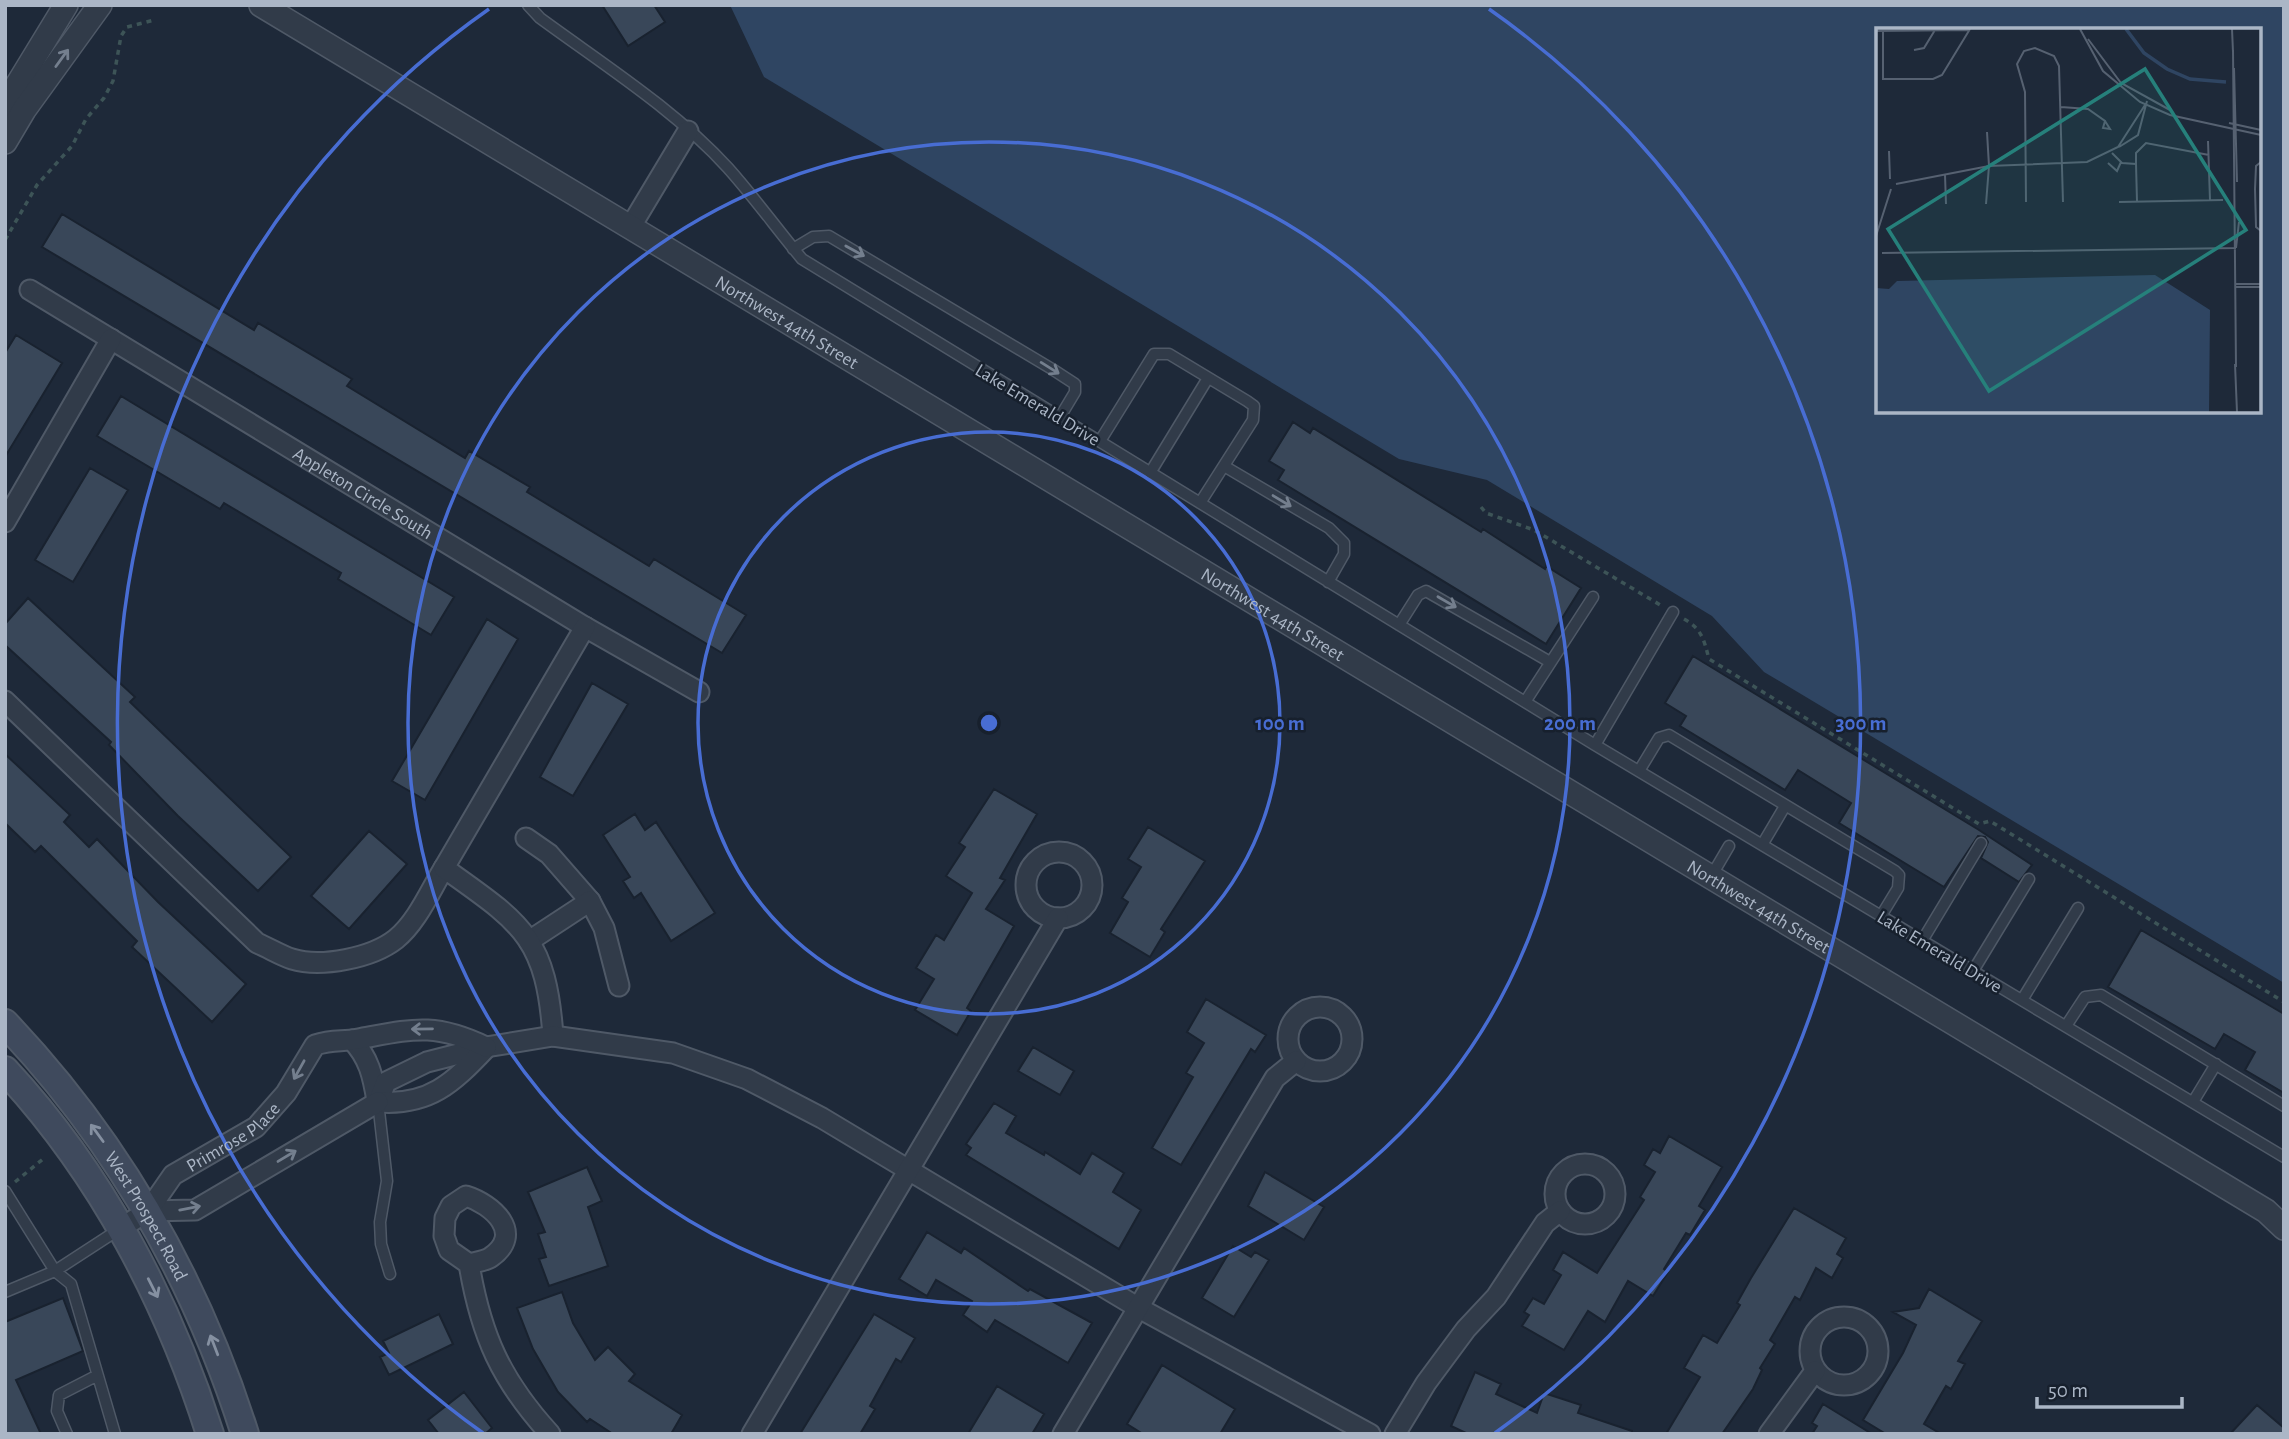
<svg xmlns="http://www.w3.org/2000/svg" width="2289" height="1439" viewBox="0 0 2289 1439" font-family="'Alegreya Sans',sans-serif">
	<rect width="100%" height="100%" fill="#1e2939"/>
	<path fill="#2f4562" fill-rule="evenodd" d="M730,5H2284V983L1764,672L1712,616L1487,480L1399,459L764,77ZM1878,30H2259V411H1878Z"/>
	<path fill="#394759" stroke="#19222f" stroke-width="2" d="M602,5H654L665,22L628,46Z
		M62,214L254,330L258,323L352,379L347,386L465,458L469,451L530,487L527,492L649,566L654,559L746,615L722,653L42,247Z
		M16,335L62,363L5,457V353Z
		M121,396L454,597L431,635L338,579L341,573L224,503L220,509L97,436Z
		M1293,422L1310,433L1313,428L1481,532L1483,529L1545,569L1546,566L1581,588L1546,644L1278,480L1284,470L1269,461Z
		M90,468L128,490L73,582L35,560Z
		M28,598L135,697L130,702L291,857L258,891L178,816L109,745L111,742L5,645V624Z
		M487,619L518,639L425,800L392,781Z
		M1693,656L1979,830L2032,865L2019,882L1981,858L1988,842L1985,837L1978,836L1944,887L1839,823L1851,803L1798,770L1785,790L1680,726L1686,716L1665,703Z
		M592,683L628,704L573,796L540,777Z
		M5,754L70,815L64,822L89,847L97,839L158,902L246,984L212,1022L132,947L137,941L41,846L35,852L5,823Z
		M994,789L1037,814L1000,878L1005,880L986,909L1014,926L967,1008L971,1011L957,1035L915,1010L934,979L916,968L936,935L944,940L972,893L946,876L965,847L959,843Z
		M635,814L645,830L656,822L715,913L671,941L641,893L634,898L623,881L630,877L603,835Z
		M1148,827L1205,861L1161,929L1165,932L1150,957L1110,933L1128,902L1122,898L1141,867L1128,859Z
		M369,831L407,864L349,929L311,896Z
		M2141,930L2284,1014V1093L2245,1070L2255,1052L2224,1034L2215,1049L2108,987Z
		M1206,999L1266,1035L1255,1052L1251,1049L1181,1165L1152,1148L1193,1077L1186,1073L1204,1043L1187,1032Z
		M1033,1047L1074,1071L1060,1095L1018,1071Z
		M994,1103L1016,1116L1006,1133L1044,1155L1045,1152L1080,1174L1092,1153L1124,1173L1113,1192L1141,1210L1119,1249L966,1155L971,1148L966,1144Z
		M1669,1136L1722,1167L1699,1206L1705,1210L1690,1235L1686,1233L1664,1269L1668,1272L1653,1296L1628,1281L1605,1322L1588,1311L1564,1350L1522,1326L1529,1315L1524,1312L1533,1298L1544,1304L1561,1275L1553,1270L1563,1252L1597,1273L1644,1200L1640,1197L1655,1172L1644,1165L1653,1149L1660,1153Z
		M587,1167L602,1201L588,1207L608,1266L549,1286L539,1259L546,1257L538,1234L545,1232L528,1192Z
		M1265,1172L1324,1207L1304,1240L1248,1206Z
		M1794,1208L1846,1238L1837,1254L1843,1258L1832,1278L1816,1268L1800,1300L1795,1297L1770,1340L1775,1344L1760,1368L1762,1370L1753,1389L1722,1434H1666L1700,1377L1684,1368L1703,1335L1717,1343L1740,1305L1737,1303L1751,1278Z
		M927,1232L961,1253L964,1248L1028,1291L1030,1289L1092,1323L1068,1363L995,1320L987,1332L963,1315L972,1301L936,1280L927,1296L899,1279Z
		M1233,1246L1251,1257L1255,1252L1269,1260L1234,1317L1202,1298Z
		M1929,1289L1982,1321L1958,1361L1965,1364L1951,1389L1946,1386L1924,1424L1941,1434H1886L1863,1420L1903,1353L1916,1325L1893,1312L1919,1308Z
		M562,1292L573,1323L595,1360L608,1347L635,1374L629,1381L682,1415L671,1434H613L590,1419L587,1422L558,1392L533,1349L517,1308Z
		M63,1298L83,1351L16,1380L41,1434H5V1322Z
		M439,1314L453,1344L389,1375L380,1357L389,1353L383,1341Z
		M874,1314L915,1338L901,1362L896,1359L870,1406L875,1409L860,1434H800Z
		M1162,1365L1235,1409L1220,1434H1143L1127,1424Z
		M1475,1372L1501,1384L1496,1394L1537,1413L1544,1393L1581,1405L1578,1413L1632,1431V1434H1468L1451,1426Z
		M997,1386L1044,1414L1032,1434H968Z
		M464,1392L492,1428L485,1434H439L428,1420Z
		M1823,1404L1872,1434H1812L1817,1426L1812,1423Z
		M2257,1405L2284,1428V1434H2230Z"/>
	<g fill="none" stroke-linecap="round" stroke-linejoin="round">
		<g stroke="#4f5967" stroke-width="13">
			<path id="service" d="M528,5L540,18C604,65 674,109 728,168C754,197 777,229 802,259L1595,745L2284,1157
				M793,249L813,237L829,236L1052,369L1075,384V392L1060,417
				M1100,441L1154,354H1169L1247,401L1254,406L1253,420L1200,503
				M1224,466L1329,528L1344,543V554L1328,582
				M1150,473L1208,378
				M1399,625L1418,595L1426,591L1550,662
				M1525,702L1593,597
				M1595,745L1673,612
				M1639,771L1659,738L1669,735L1895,871L1899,875L1898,888L1881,916
				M1762,845L1785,806
				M1712,875L1729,846
				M1922,941L1981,843
				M1973,971L2029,879
				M2022,1000L2078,908
				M2066,1026L2085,997L2101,995L2284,1106
				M378,1102L387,1181L380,1222L381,1244L390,1274
				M2193,1102L2216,1064
				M5,1191L55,1271L71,1284L115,1434
				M5,1292L55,1271L118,1230
				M67,1434L57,1411L59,1395L96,1376"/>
		</g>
		<g stroke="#4f5967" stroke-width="23">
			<g id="minor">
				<path d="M631,226L688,131"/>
				<path id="s1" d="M30,290L585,627L699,692"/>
				<path d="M5,522L111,339"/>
				<path d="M5,701L257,943C269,948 280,955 292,959C321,968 372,958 396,939C417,922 430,891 444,868"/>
				<path d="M526,838L549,854L590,901"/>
				<circle cx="1059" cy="885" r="33"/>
				<path d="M529,941L590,901L604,928L619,986"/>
				<circle cx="1320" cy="1039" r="32"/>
				<path d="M553,1036C546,936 521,923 444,868L585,627"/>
				<path d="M352,1040C369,1058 373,1076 377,1101"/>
				<path d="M378,1102L386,1082L427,1062L486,1047L553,1036L673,1053L747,1079L822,1118L1137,1307L1370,1434"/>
				<path d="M378,1102C429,1106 453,1083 486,1048"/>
				<circle cx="1585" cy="1194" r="30"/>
				<path d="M148,1211L195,1210L378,1102"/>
				<path id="s2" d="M121,1228L148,1211L173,1175L256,1127L286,1093L315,1045C333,1039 341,1042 358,1039C413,1029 434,1022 486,1047"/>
				<path d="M469,1264C475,1262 486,1261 491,1257C525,1233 492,1204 466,1196L451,1206L445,1218L444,1236L449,1250L469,1264C481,1336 501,1380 550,1434"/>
				<circle cx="1844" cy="1351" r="34"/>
				<path d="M752,1434L1058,918"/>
				<path d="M1063,1434L1275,1078L1296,1061"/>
				<path d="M1395,1434L1426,1383L1466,1329L1496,1297L1545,1223L1560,1211"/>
				<path d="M1769,1434L1815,1371"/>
			</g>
		</g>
		<g stroke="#4f5967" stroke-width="26">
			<g id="tertiary">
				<path id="s3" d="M261,5L2266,1211L2284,1228"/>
				<path d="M5,105L66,5"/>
				<path d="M5,142L24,110L100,5"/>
			</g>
		</g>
		<g stroke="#4f5967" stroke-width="30">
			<g id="secondary">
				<path id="s4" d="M5,1023C117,1141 196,1279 245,1434"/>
				<path d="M5,1070C101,1173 168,1301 210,1434"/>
			</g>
		</g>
		<path stroke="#3d5457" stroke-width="3.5" stroke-dasharray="5 5" stroke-linecap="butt" d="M5,240L37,185L72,146L86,119L104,98L113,81L121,36L127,27L154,20
			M1481,507L1486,513L1534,530L1662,606
			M1684,619C1702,629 1704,640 1709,659L1979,824L1990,821L2284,1002
			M15,1182L43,1159"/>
		<use href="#service" stroke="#313b49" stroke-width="10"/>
		<use href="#minor" stroke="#313b49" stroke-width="19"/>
		<use href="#tertiary" stroke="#313b49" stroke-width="23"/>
		<use href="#secondary" stroke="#3f4a5d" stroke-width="26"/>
	</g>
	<defs><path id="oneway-shaft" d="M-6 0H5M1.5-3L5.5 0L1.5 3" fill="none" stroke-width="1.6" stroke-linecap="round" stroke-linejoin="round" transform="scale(1.75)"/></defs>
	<g stroke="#747f8e">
		<use href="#oneway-shaft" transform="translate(62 58) rotate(-54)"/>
		<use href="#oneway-shaft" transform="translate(855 251) rotate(29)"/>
		<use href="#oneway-shaft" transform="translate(1050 368) rotate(32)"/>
		<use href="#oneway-shaft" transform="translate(1282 501) rotate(31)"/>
		<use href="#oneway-shaft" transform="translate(1447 602) rotate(30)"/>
		<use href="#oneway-shaft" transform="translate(422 1029) rotate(179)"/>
		<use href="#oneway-shaft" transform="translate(299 1070) rotate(119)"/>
		<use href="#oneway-shaft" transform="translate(287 1156) rotate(-31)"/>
		<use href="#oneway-shaft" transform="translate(190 1208) rotate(-11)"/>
	</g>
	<g stroke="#8590a1">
		<use href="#oneway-shaft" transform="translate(97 1133) rotate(-126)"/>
		<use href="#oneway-shaft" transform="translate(153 1288) rotate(63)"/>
		<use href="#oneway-shaft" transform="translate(214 1345) rotate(-111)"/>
	</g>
	<g fill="none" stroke="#486dd3" stroke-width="3.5">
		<circle cx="989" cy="723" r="291"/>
		<circle cx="989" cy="723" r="581"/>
		<path d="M483 1433A872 872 0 0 1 489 9M1489 9A872 872 0 0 1 1495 1433"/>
	</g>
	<g text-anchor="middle" stroke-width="5" stroke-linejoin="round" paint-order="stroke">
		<g font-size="19" fill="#abb6c6" stroke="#17202d">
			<text dy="7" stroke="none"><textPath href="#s3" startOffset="614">Northwest 44th Street</textPath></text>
			<text transform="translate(1038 404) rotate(31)" y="7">Lake Emerald Drive</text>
			<text dy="7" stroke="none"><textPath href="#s1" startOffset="390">Appleton Circle South</textPath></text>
			<text dy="7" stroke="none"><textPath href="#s3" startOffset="1181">Northwest 44th Street</textPath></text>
			<text dy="7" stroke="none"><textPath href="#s3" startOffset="1748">Northwest 44th Street</textPath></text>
			<text transform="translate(1940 951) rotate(31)" y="7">Lake Emerald Drive</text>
			<text dy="7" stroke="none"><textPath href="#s2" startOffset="147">Primrose Place</textPath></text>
			<text dy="7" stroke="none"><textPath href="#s4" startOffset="240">West Prospect Road</textPath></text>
		</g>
	</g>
	<g transform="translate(1876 28)">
		<rect width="385" height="385" fill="#1e2939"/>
		<path d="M279,247L334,282L333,384H0V260L13,261L21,253Z" fill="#2f4562"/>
		<path fill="none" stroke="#2f4562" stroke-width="3.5" d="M250,1L268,25L291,41L314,51L350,54"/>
		<path fill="none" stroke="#566171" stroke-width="2" d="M204,1L227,43L264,74L294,87L385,107M356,1L357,24M0,3L93,2M7,3V51H57L66,47L94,1M212,11L245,55L294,82M38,22L48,20L59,2M357,22L360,339M358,40L361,154M185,79L212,81L229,93L227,100L234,101L229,93M353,95L385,102M111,104L113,138L211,134L242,119L269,77M332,113L334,172M243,119L262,107L271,73M13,123L14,151M236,125L246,135L260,136L261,173M385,134L380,138L379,161L380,199L385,203M232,135L241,143L245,134M260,136V125L270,115L333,127M69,147L70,176M20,156L113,138L110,176M150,174L149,64L141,36L148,23L159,20L178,28L183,38L187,174M243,174L347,172M0,208L15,161M360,220L363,194M6,225L360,220M360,256H385M360,259H385M359,336L361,384"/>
		<path fill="#26807b" fill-opacity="0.15" stroke="#26807b" stroke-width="3.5" d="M269,41L370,202L113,363L12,201Z"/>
		<rect width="385" height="385" fill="none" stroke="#abb6c6" stroke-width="3.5"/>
	</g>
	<circle cx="989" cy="723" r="10" fill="#486dd3" stroke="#17202d" stroke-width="3.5"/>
	<g font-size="21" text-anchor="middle" font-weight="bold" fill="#486dd3" stroke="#17202d" stroke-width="5" stroke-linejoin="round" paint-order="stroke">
		<text x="1280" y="730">100 m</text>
		<text x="1570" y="730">200 m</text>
		<text x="1861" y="730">300 m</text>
	</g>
	<rect width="2289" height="1439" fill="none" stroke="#abb6c6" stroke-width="14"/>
	<path d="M2037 1397v10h145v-10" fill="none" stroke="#abb6c6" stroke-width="3.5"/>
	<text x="2048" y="1397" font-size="21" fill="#abb6c6" stroke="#17202d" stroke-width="5" paint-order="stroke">50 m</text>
</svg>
